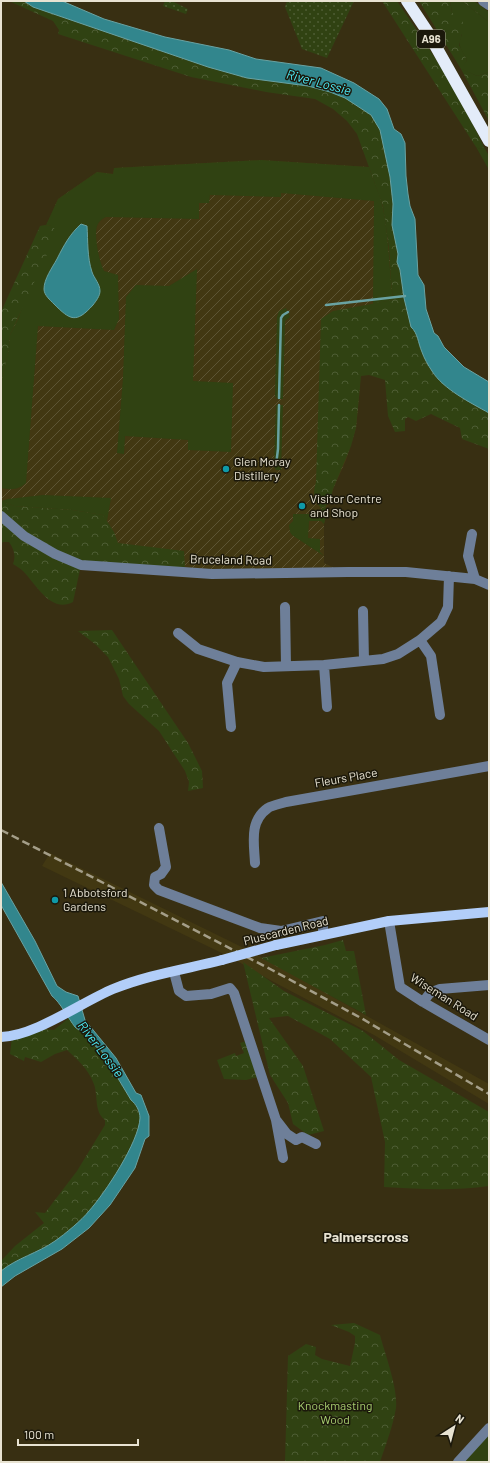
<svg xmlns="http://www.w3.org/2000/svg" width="490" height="1463" viewBox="0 0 490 1463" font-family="Barlow,sans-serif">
	<defs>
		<pattern id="industrial-furrows" width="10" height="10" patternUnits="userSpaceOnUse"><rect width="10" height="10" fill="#423812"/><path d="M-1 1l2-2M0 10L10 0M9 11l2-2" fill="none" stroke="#5d5534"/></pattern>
		<pattern id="forest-crowns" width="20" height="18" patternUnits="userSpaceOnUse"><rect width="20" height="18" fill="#304212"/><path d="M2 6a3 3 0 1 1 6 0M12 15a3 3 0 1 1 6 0" fill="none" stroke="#4e5d34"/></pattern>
		<pattern id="park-dots" width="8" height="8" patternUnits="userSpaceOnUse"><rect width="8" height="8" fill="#304212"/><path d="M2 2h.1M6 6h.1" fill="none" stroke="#4e5d34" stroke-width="1.8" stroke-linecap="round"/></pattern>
	</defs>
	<rect width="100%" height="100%" fill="#382f12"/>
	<path fill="#423812" d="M50,853L252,952L489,1084V1104L374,1035L270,980L232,958L42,866Z"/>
	<path fill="url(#industrial-furrows)" d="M261,160L369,167L383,206L389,248L393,300L358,307L360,387L356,428L346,460L333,489L324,524V563L339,570L212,574L106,566L1,509V329L58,199L97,172L113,174L114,168Z"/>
	<path fill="#304212" d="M450,1H462L489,22V72L477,76L461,69L467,60C462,50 456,45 462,35L452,13Z
		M476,147L480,149L484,147L489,156V170Z
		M261,160L369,167C373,180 380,194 383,208C389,238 389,269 393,300L373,304L374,201L281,193V197L210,195L209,203H199V219L106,217C102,219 99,221 97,226C94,237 99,261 104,271L118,275L119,319L114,330L38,326L26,483C18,490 11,490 1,488V385L9,348L10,335L18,319L51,226L46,225L58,199L97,172L113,174L114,168Z
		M197,269L193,381L233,383L231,452L188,450V440L125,436L124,454L117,453L123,378L126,297L136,285L169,286Z
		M286,308L290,317L285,321L283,399H277L275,396L277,317L279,311Z
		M276,405H283L281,470H276L274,467Z
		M43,495L111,498L107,521L103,515L72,510L14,506L1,501L8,499Z
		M325,507L328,509L324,524L321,521H309L308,538L320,539V552L324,556L292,535L290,532L289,525L293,521V514H310Z
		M489,1428V1462H459Z"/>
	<path fill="url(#forest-crowns)" d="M9,1H24L33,7L208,67L247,78L308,86L330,92L345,98L371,115L380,130L390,177L393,204L392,225L398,254L397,262L400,270L404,298L411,327L415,330L422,352L433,373L447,386L472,404L489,413V449L462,439L460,428L431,414L416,421L408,417L405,419V431L395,432L388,416L385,380L369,375L361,376L356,428L351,446L333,489L330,501L325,507L321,508C313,500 313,493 316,482L321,319L333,311L393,300L391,280L389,248L383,206L357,134L347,121L333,109L315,99L266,92L191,77L58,34L59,30L53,21Z
		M382,1H397C420,35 444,69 463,106C471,119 477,133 484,147L480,149L476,147Z
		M419,1H450L452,13L461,17L464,26L459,45L467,60L462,69L477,76L489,72V121L461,69Z
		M462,1H474L489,12V22Z
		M45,225L51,226L56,230L55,237L10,335L9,348L1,385V312L40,226Z
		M1,501L14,506L72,510L103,515L114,532L118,543L184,551L185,568L81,565L73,602C51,614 36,584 23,571C20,568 16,566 13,564C16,556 14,549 9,542H3L1,544Z
		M112,630L188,743L202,771L203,788L188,791L189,782L185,771L159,731L129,704L123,696L119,679L108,657L95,644L78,631Z
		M343,940L346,951H354L366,1015L261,958L325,945Z
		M243,962L284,991L363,1031L399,1060L489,1112V1186C454,1191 419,1189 384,1187L385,1142L371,1077L330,1039L310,1028L288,1016L269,1018L303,1066L324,1131L308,1135L293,1124L288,1103L270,1075Z
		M69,1018L77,1028L88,1035L95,1047L100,1049L131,1100C136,1104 140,1111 140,1118C139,1142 105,1193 89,1211C82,1220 65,1234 55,1241C38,1253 17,1258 1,1271V1261L15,1246L44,1223L35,1212L45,1213L77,1171L105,1125V1120C93,1111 99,1094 93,1082C88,1069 77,1059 67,1050L55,1054L41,1062L25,1057L24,1061L10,1054L12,1037L33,1028L54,1030Z
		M247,1041L258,1077L246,1080L224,1079L217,1060L235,1053L236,1056L244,1053L240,1043Z
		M354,1323L380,1335C385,1354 398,1388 396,1408C393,1426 386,1444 380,1462H285L288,1356L306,1344L316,1347L315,1355L322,1359L350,1366L355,1343V1336L349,1332L331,1325Z"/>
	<path fill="url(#park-dots)" d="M165,1H172L188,9L186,14L163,6Z
		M287,1H354L327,58L302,49L285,7Z"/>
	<path fill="#32868d" stroke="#69a2a2" d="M24,1H62L104,19L165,37L229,50L256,59L321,68L354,83L379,99L387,109L394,129L401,134L405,143L406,176L408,194L410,206L415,219L418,275L424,285L426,309L434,333L438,336L444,347L464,367L489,382V413C471,403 443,389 432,371C428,365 424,358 422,352C418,343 418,333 411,327L404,298L400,270L397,262L398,254L392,225L393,204L390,177L380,130L371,115L345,98L330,92L308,86L247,78L208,67L33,7Z
		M81,224L87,226C88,241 87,257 92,272C94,278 100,284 100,291C100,296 96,301 93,305C76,324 70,320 54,304C50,300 44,295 44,289C44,279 52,268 57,259C64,245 70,234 81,224Z
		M1,882L35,941L57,986L66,992L78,996L85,1020L116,1058L136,1093L141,1095L149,1116V1136L145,1139L135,1168L110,1205L89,1228L62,1249L15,1276L1,1287V1271C17,1258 38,1253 55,1241C65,1234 82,1220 89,1211C105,1193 139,1142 140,1118C140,1111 136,1104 131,1100L101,1050C93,1047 94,1041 89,1035C85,1032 79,1031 75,1027C68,1018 60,1002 52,996L1,905Z"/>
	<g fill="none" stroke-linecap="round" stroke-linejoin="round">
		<path stroke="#69a2a2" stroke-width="2.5" d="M326,305L405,296
			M279,398L281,318L283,315L288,312
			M276,465L278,449L279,405"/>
		<path stroke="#6e7f99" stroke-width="10" d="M483,1L489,5
			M1,516L24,536L55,554L81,565L212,574L348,572H406L475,579L489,585
			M472,534L468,556L475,579
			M285,607L286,666
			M363,611L364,661
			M178,633L198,649L237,662L264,667L324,665L383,659L398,654L420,640L441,622L448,607L449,576
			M420,640L431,656L440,715
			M324,665L327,707
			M231,727L227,683L237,662
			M159,828L166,867L161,874L155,877L154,885L159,890L260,928L281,931L323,921V934
			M255,863C254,843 249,821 268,808C273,805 280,804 286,802L489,766
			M389,921L400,987L423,1002L489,1040
			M174,972L179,991L186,996L211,994L230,988L234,993L276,1120L283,1158
			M423,1002L430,993L440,989L489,985
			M277,1121L287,1134L296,1140L302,1137L316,1144
			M458,1462L489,1428"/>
		<path stroke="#b2cef9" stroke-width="10" d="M276,945L389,921L489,912
			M1,1037C35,1036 80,1003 113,989C147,975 186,969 222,960"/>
		<path stroke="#e3ecf9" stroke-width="12" d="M407,1L427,31L489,141"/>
		<path stroke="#a49e88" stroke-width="2.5" stroke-dasharray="8 4" stroke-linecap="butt" d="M1,830L272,970L361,1018L489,1094"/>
		<path stroke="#b2cef9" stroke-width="10" d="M222,960L276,945"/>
	</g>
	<g fill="#0f9aa8" stroke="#1b180b" stroke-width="1.5">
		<circle cx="226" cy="469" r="4"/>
		<circle cx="302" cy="506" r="4"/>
		<circle cx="55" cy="900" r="4"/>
	</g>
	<g text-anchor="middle" stroke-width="3" stroke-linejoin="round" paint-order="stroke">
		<rect fill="#1b180b" stroke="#aaa696" stroke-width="1" x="417" y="30" width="28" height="18" rx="3"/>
		<g font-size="11" font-weight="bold" fill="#e8e3d2">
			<text x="431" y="43">A96</text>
		</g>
		<g font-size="12" fill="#e8e3d2" stroke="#1b180b" text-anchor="start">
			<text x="234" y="466">Glen Moray<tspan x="234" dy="14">Distillery</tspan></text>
			<text x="310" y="503">Visitor Centre<tspan x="310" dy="14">and Shop</tspan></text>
			<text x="63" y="897">1 Abbotsford<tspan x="63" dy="14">Gardens</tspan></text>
		</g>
		<g font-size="12" fill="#e8e3d2" stroke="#1b180b">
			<text transform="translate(231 560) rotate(1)" y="4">Bruceland Road</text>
			<text transform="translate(346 778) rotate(-10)" y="4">Fleurs Place</text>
			<text transform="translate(286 931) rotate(-14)" y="4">Pluscarden Road</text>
			<text transform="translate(444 997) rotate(32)" y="4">Wiseman Road</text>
		</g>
		<g font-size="12" fill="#a8cf70" stroke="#1b180b">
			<text x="335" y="1410">Knockmasting<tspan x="335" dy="14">Wood</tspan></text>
		</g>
		<g font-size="13" font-style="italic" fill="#4cecf8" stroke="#1b180b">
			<text transform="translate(319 82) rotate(15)" y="5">River Lossie</text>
			<text transform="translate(101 1049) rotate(53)" y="5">River Lossie</text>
		</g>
		<g font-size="14" font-weight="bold" fill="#e8e3d2" stroke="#1b180b">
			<text x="366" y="1242">Palmerscross</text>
		</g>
	</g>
	<rect width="490" height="1463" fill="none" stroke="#e8e3d2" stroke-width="4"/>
	<g transform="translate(454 1427) rotate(36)" stroke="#1b180b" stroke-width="3" paint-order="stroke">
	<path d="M0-3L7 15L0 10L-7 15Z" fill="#e8e3d2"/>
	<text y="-6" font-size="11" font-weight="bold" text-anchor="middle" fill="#e8e3d2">N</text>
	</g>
	<path d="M18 1439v6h120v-6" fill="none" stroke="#e8e3d2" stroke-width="2"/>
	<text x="24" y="1439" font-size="12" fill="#e8e3d2" stroke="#1b180b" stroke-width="3" paint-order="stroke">100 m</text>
</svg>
